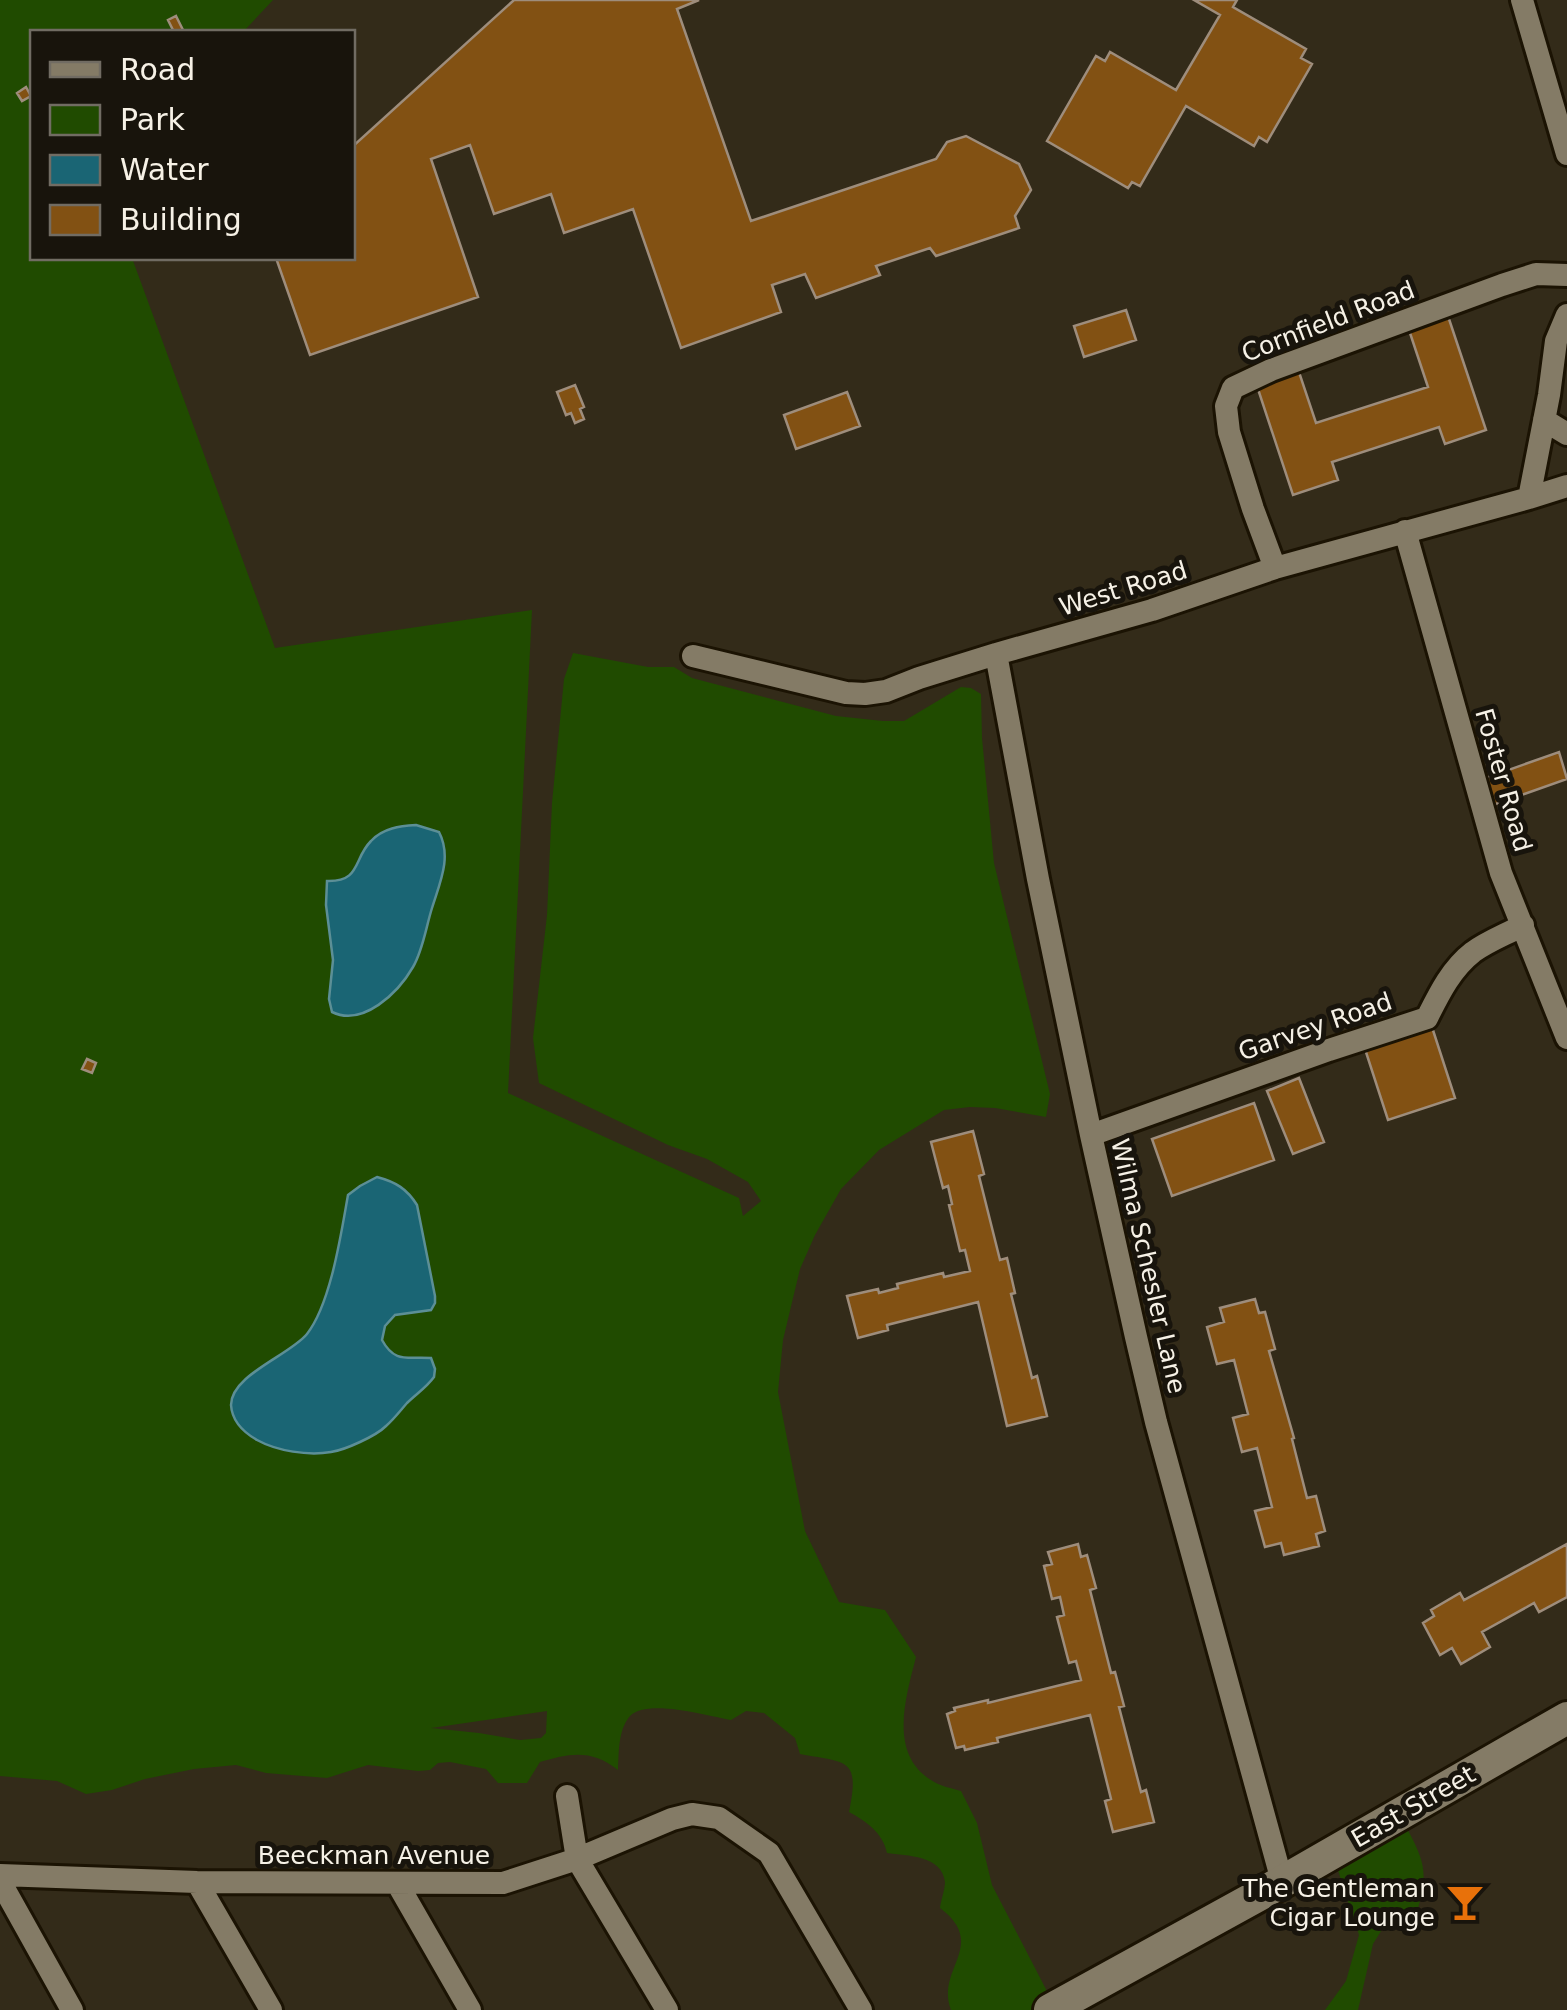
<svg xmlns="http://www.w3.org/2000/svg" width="1567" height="2010" viewBox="0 0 1567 2010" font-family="'DejaVu Sans',sans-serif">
	<rect width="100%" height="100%" fill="#332b19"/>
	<path fill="#204b00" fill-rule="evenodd" d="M0,0H273L243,32H32V258H132L275,648L532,610L508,1093L739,1198L743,1216L761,1201L748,1182L707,1159L668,1145L539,1083L533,1038L547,915L552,803L564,679L573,653L648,667H674L692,678L836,716L883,721H904L961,687L971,688L981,694L982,738L994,863L1050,1094L1046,1117L995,1108L970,1107L944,1110L879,1150L841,1189L815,1235L800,1269L783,1340L778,1392L805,1531L839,1602L885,1610L916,1657C906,1697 888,1753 931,1780C939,1786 951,1788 961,1791L977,1823L992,1885L1050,1997L1045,2010H951C935,1969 989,1945 940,1908C941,1900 945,1889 945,1882C942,1855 907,1856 887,1853C883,1833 866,1821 849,1812C860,1758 848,1763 800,1754L795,1738L764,1713L746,1711L731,1720C709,1716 647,1698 630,1716C618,1730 619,1752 618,1770C592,1749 570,1753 540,1762L527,1783H498L486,1769L450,1762L438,1763L430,1770L418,1771L368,1765L327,1778L266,1773L236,1765L194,1769L145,1779L112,1790L86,1794L57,1781L0,1776ZM547,1711L546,1733L541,1738L520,1740L479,1733L431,1728Z
		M1401,1817C1425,1862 1431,1871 1414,1921L1388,1920L1373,1944L1358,2010H1325L1346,1981L1359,1935L1332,1852Z"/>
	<path fill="#1a6574" stroke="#5c8f96" stroke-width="2.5" d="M416,825L439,832C452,857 440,882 432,908C426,927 423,950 413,967C398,993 363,1027 332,1012L329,999L333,960L326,905L327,881C361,882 353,859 371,841C383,828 400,826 416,825Z
		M377,1177C396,1182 407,1189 417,1205L435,1296V1303L431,1310L395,1315L385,1326L382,1340C395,1364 408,1356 431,1358L435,1369L434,1377C426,1388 416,1394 407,1403C400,1411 394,1419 386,1426C376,1436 345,1450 331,1452C308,1456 277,1451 257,1440C243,1432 232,1421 231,1405C231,1375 290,1355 307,1334C331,1303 341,1234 348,1195L360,1186Z"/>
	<path fill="#825113" stroke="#9e8d7c" stroke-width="2.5" d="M514,0H699L677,9L751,221L936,159L947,142L966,136L1019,164L1031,190L1015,216L1019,228L936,256L930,248L876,266L880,275L816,298L805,274L772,285L781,312L681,348L633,209L564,233L551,194L494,214L470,145L431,159L478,297L310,355L276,258H352V147Z
		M1194,0H1237L1233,7L1306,49L1301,58L1312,64L1267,142L1259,137L1254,146L1186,106L1140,186L1132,182L1128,188L1047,141L1096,56L1105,61L1110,52L1176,90L1220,15Z
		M176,16L184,32H174L168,20Z
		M26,87L31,96L22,101L17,93Z
		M1126,310L1136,340L1084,357L1074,326Z
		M1447,313L1486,430L1445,444L1439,427L1332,462L1338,480L1293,495L1256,383L1298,369L1316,423L1428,387L1408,327Z
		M575,385L584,407L580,409L584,419L575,423L571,413L566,415L557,392Z
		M847,392L860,426L796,449L784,415Z
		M1559,752L1567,779L1493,805L1483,779Z
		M1431,1024L1455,1098L1388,1120L1364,1046Z
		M87,1059L96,1063L92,1073L82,1069Z
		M1299,1078L1324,1142L1293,1154L1267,1091Z
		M1254,1103L1274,1160L1172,1196L1152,1139Z
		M973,1131L984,1174L979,1176L1000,1260L1007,1258L1015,1293L1011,1294L1032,1378L1037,1376L1047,1416L1007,1426L978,1302L887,1325L888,1330L858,1338L847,1296L878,1289L879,1293L898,1288L897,1284L943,1273L944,1277L970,1271L965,1250L960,1251L949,1205L952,1204L948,1186L943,1188L931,1142Z
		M1255,1299L1259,1313L1265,1312L1275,1349L1269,1351L1294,1438L1292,1439L1307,1498L1316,1496L1325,1531L1316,1534L1319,1546L1284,1555L1281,1543L1265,1547L1255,1511L1272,1507L1257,1448L1242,1452L1233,1418L1248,1414L1234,1360L1217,1364L1207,1327L1224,1322L1220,1308Z
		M1078,1544L1081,1557L1087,1555L1096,1588L1090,1590L1111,1673L1115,1672L1124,1706L1119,1707L1141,1792L1146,1790L1154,1822L1113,1832L1105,1801L1111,1799L1090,1715L997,1738L998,1742L965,1750L964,1746L956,1748L947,1714L955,1711L954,1708L988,1700V1703L1081,1680L1076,1661L1069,1663L1057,1617L1064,1615L1060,1597L1052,1599L1044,1566L1052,1564L1048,1552Z
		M1567,1544V1597L1539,1612L1534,1603L1482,1632L1490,1647L1461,1664L1452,1648L1440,1655L1423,1623L1434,1616L1431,1610L1460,1593L1464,1600Z"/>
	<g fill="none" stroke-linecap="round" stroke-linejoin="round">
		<g stroke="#1b1303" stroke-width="28">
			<path id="street" d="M1522,0L1567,154
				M1544,420L1567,434
				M1529,498L1549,395L1556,341L1567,315
				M1405,531L1501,873L1567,1038
				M1275,568L1253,509L1229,432L1226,406L1233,388L1271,370L1502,285L1536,274L1567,275
				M996,654L1038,879L1091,1135L1136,1337L1156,1422L1282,1881
				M693,656L846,693L865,694L886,691L919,678L996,654L1152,610L1275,568L1529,498L1567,486
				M1091,1135L1329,1050L1427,1018C1439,994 1451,969 1473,952C1488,941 1507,934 1523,925
				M567,1796L577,1859L667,2010
				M0,1875L197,1882L503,1883L577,1859L672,1819L692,1814L719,1818L769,1853L861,2010
				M0,1881L72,2010
				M197,1882L271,2010
				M397,1883L470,2010"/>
		</g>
		<g stroke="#1b1303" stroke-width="38">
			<path id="secondary" d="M1050,2010L1259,1895L1567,1718"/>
		</g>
		<use href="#street" stroke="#847b66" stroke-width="22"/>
		<use href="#secondary" stroke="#847b66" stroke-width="32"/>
	</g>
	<defs>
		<g id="bar-bare" transform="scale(3)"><path d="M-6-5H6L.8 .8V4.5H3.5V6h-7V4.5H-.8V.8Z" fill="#e8710a" stroke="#18140c" stroke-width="2.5" paint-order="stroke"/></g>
	</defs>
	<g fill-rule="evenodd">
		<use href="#bar-bare" x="1465" y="1902"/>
	</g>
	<g text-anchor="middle" stroke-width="10" stroke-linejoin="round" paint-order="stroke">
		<g font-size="25" fill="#f6f1e6" stroke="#18140c">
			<text transform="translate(1328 321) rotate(-21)" y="9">Cornfield Road</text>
			<text transform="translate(1123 588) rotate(-17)" y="9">West Road</text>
			<text transform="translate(1504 780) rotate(74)" y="9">Foster Road</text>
			<text transform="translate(1315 1026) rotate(-19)" y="9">Garvey Road</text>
			<text transform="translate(1149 1266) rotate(77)" y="9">Wilma Schesler Lane</text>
			<text transform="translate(1413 1806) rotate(-30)" y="9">East Street</text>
			<text x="374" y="1864">Beeckman Avenue</text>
		</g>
		<g font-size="25" fill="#f6f1e6" stroke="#18140c" text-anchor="end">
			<text x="1435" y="1897">The Gentleman<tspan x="1435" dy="29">Cigar Lounge</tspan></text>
		</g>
	</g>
	<rect x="30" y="30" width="325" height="230" fill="#18140c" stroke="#716c63" stroke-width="2.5"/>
	<rect x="50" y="62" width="50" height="15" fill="#847b66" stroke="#716c63" stroke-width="2.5"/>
	<text x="120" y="80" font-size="30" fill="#f6f1e6">Road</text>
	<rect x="50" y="105" width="50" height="30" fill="#204b00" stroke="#716c63" stroke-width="2.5"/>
	<text x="120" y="130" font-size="30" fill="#f6f1e6">Park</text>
	<rect x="50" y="155" width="50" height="30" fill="#1a6574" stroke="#716c63" stroke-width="2.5"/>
	<text x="120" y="180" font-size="30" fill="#f6f1e6">Water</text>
	<rect x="50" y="205" width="50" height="30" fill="#825113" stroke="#716c63" stroke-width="2.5"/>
	<text x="120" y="230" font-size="30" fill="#f6f1e6">Building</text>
</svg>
